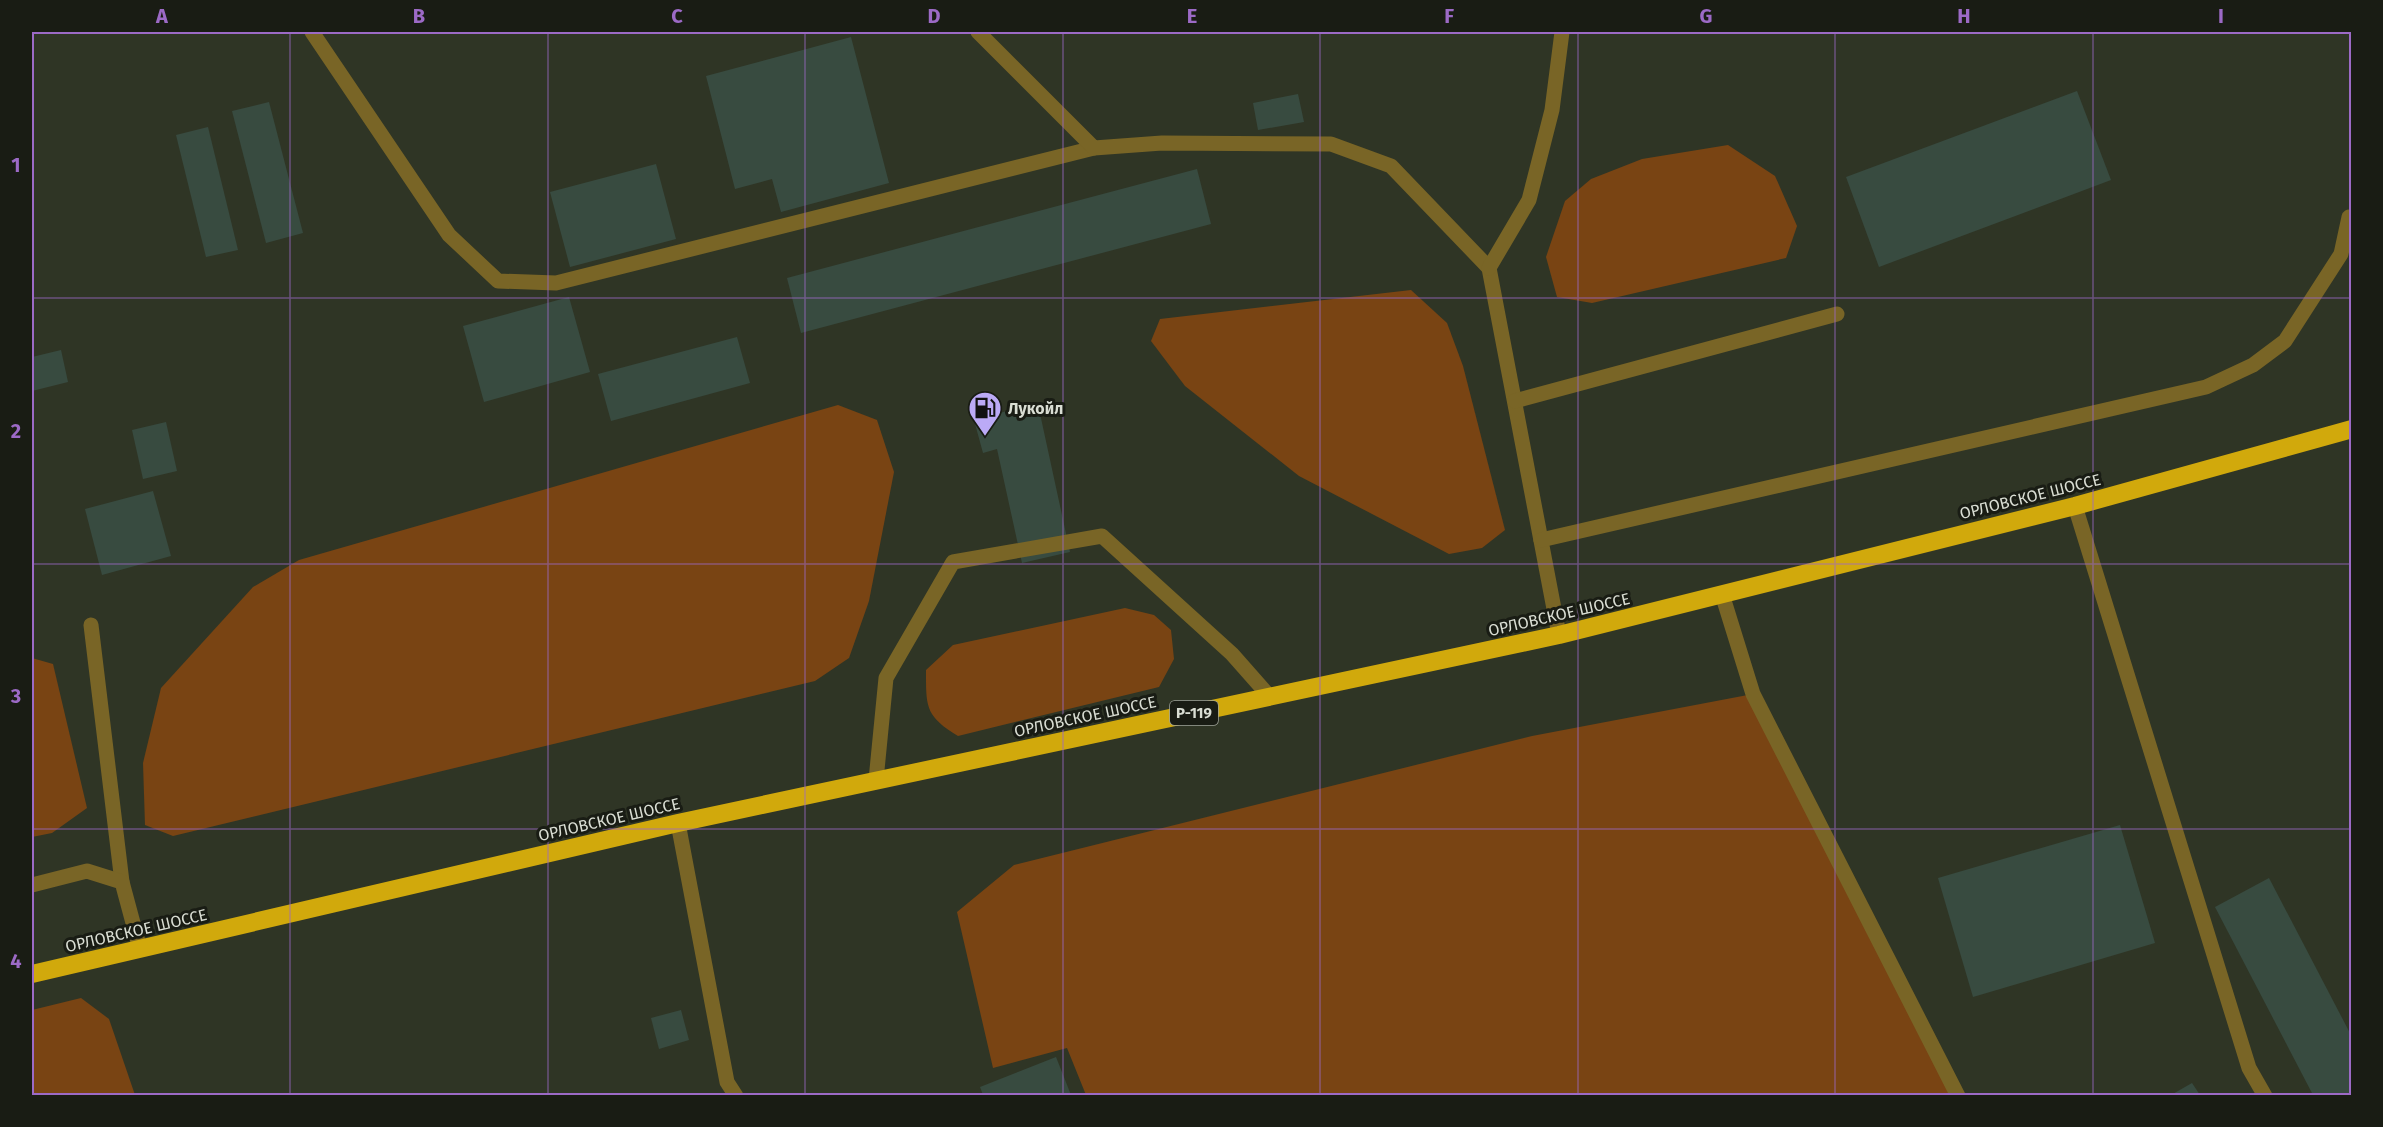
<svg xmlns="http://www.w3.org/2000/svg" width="2383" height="1127" font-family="'Fira Sans',sans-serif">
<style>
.green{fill:#794413}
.building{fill:#384b40}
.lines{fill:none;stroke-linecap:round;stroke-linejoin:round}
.lane{stroke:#796526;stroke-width:15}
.street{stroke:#796526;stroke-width:15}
.highway{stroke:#d1a90c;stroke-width:18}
.grid{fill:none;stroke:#9c6ac6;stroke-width:1.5;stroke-opacity:0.55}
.labels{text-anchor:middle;stroke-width:6;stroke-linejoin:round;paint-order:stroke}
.shield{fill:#191c14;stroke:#9fa39a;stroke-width:1.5}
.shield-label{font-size:15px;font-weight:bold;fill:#d9ddd3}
.poi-label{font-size:16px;font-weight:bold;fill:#d9ddd3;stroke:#191c14;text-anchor:start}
.street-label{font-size:16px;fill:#d9ddd3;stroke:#191c14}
.neatline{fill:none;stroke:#9c6ac6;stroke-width:2}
.grid-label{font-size:20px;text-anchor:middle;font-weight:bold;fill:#9c6ac6}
</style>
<rect width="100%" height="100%" fill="#2f3525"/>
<!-- green -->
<g class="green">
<path d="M1728 145 1775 176 1797 226 1786 258 1592 303 1557 297 1546 257 1565 201 1591 179 1642 159Z"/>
<path d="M1411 290 1447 323 1463 366 1505 530 1482 548 1449 554 1299 476 1185 386 1151 341 1160 319Z"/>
<path d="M838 405 877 420 894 472 869 601 849 658 815 681 173 836 145 825 143 763 161 688 253 587 299 560Z"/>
<path d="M1125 608 1154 615 1171 630 1174 659 1159 687 958 736C925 716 926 707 926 670L953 645Z"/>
<path d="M32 658 53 664 87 808 52 833 32 837Z"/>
<path d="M1753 694 1958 1095H1086L1067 1048 993 1068 957 912 1014 865 1532 736Z"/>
<path d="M81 998 109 1019 135 1095H32V1010Z"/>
</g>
<!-- building -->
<g class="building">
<path d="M851 37 889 183 781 212 772 179 735 189 706 76Z"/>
<path d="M2077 91 2111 180 1879 267 1846 177Z"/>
<path d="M1298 94 1304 122 1258 130 1253 103Z"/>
<path d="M269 102 303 233 266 243 232 111Z"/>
<path d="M208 127 238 250 206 257 176 135Z"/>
<path d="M656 164 676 239 570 267 550 192Z"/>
<path d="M1197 169 1211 224 801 333 787 278Z"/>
<path d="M569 297 590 372 484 402 463 326Z"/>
<path d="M737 337 750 383 611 421 598 374Z"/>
<path d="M61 350 68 382 32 391V357Z"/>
<path d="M1022 407 1023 413 1039 409 1070 552 1022 563 997 449 983 453 974 420Z"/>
<path d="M166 422 177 471 143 479 132 430Z"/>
<path d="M153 491 171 556 102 575 85 509Z"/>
<path d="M2120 825 2155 943 1973 997 1938 878Z"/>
<path d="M2269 878 2352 1037V1095H2313L2215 907Z"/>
<path d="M681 1010 689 1040 659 1049 651 1018Z"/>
<path d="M1056 1057 1071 1095H983L980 1087Z"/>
<path d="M2192 1083 2200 1095H2171Z"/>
</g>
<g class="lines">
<!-- lane -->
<g class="lane">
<path d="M312 32 449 235 498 281 556 283 1094 148"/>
<path d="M978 32 1094 148 1162 143 1331 144 1391 166 1489 268 1559 635"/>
<path d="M1489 268 1529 200 1552 110 1562 32"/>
<path d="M1515 401 1837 314"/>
<path d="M2075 506 2249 1068 2265 1096"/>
<path d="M1541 540 2206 387 2253 365 2285 341 2341 254 2349 217"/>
<path d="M1722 594 1753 694 1958 1096"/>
<path d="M91 625 122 882"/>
<path d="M876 780 886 678 953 562 1102 536 1232 654 1270 697"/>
<path d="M678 823 727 1082 736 1096"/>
</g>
<!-- street -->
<path class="street" d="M32 885 87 871 122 882 140 949"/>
<!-- highway -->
<path class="highway" d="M32 974 678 823 1559 635 2075 506 2352 429"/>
</g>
<!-- grid -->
<path class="grid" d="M290 32V1096M548 32V1096M805 32V1096M1063 32V1096M1320 32V1096M1578 32V1096M1835 32V1096M2093 32V1096M32 298H2352M32 564H2352M32 829H2352"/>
<!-- icons -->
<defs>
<g id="fuel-pin" transform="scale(1.725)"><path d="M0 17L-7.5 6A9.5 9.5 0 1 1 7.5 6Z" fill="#bbaaf6" stroke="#191c14"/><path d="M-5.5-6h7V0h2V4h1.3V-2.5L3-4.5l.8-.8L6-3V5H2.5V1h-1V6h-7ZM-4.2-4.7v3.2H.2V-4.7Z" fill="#111"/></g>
</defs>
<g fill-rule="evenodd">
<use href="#fuel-pin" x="985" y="408"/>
</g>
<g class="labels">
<!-- shield labels -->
<rect class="shield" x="1170" y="701" width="48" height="24" rx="4.5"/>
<g class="shield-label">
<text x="1194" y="718">Р-119</text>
</g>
<!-- poi labels -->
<g class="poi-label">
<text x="1008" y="414">Лукойл</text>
</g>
<!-- street labels -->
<g class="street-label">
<text transform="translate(2030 496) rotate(-14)" y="6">ОРЛОВСКОЕ ШОССЕ</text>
<text transform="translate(1559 614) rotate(-13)" y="6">ОРЛОВСКОЕ ШОССЕ</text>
<text transform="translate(1085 716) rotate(-12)" y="6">ОРЛОВСКОЕ ШОССЕ</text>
<text transform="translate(609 819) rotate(-13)" y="6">ОРЛОВСКОЕ ШОССЕ</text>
<text transform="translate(136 930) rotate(-13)" y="6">ОРЛОВСКОЕ ШОССЕ</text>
</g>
</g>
<!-- border -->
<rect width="2383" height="1127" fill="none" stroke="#191c14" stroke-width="66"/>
<rect x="33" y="33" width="2317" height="1061" class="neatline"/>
<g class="grid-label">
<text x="162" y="23">A</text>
<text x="419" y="23">B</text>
<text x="677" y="23">C</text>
<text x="934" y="23">D</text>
<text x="1192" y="23">E</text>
<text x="1449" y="23">F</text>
<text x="1706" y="23">G</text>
<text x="1964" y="23">H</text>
<text x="2221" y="23">I</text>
<text x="16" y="172">1</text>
<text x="16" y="438">2</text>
<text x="16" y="703">3</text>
<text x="16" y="968">4</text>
</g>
</svg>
